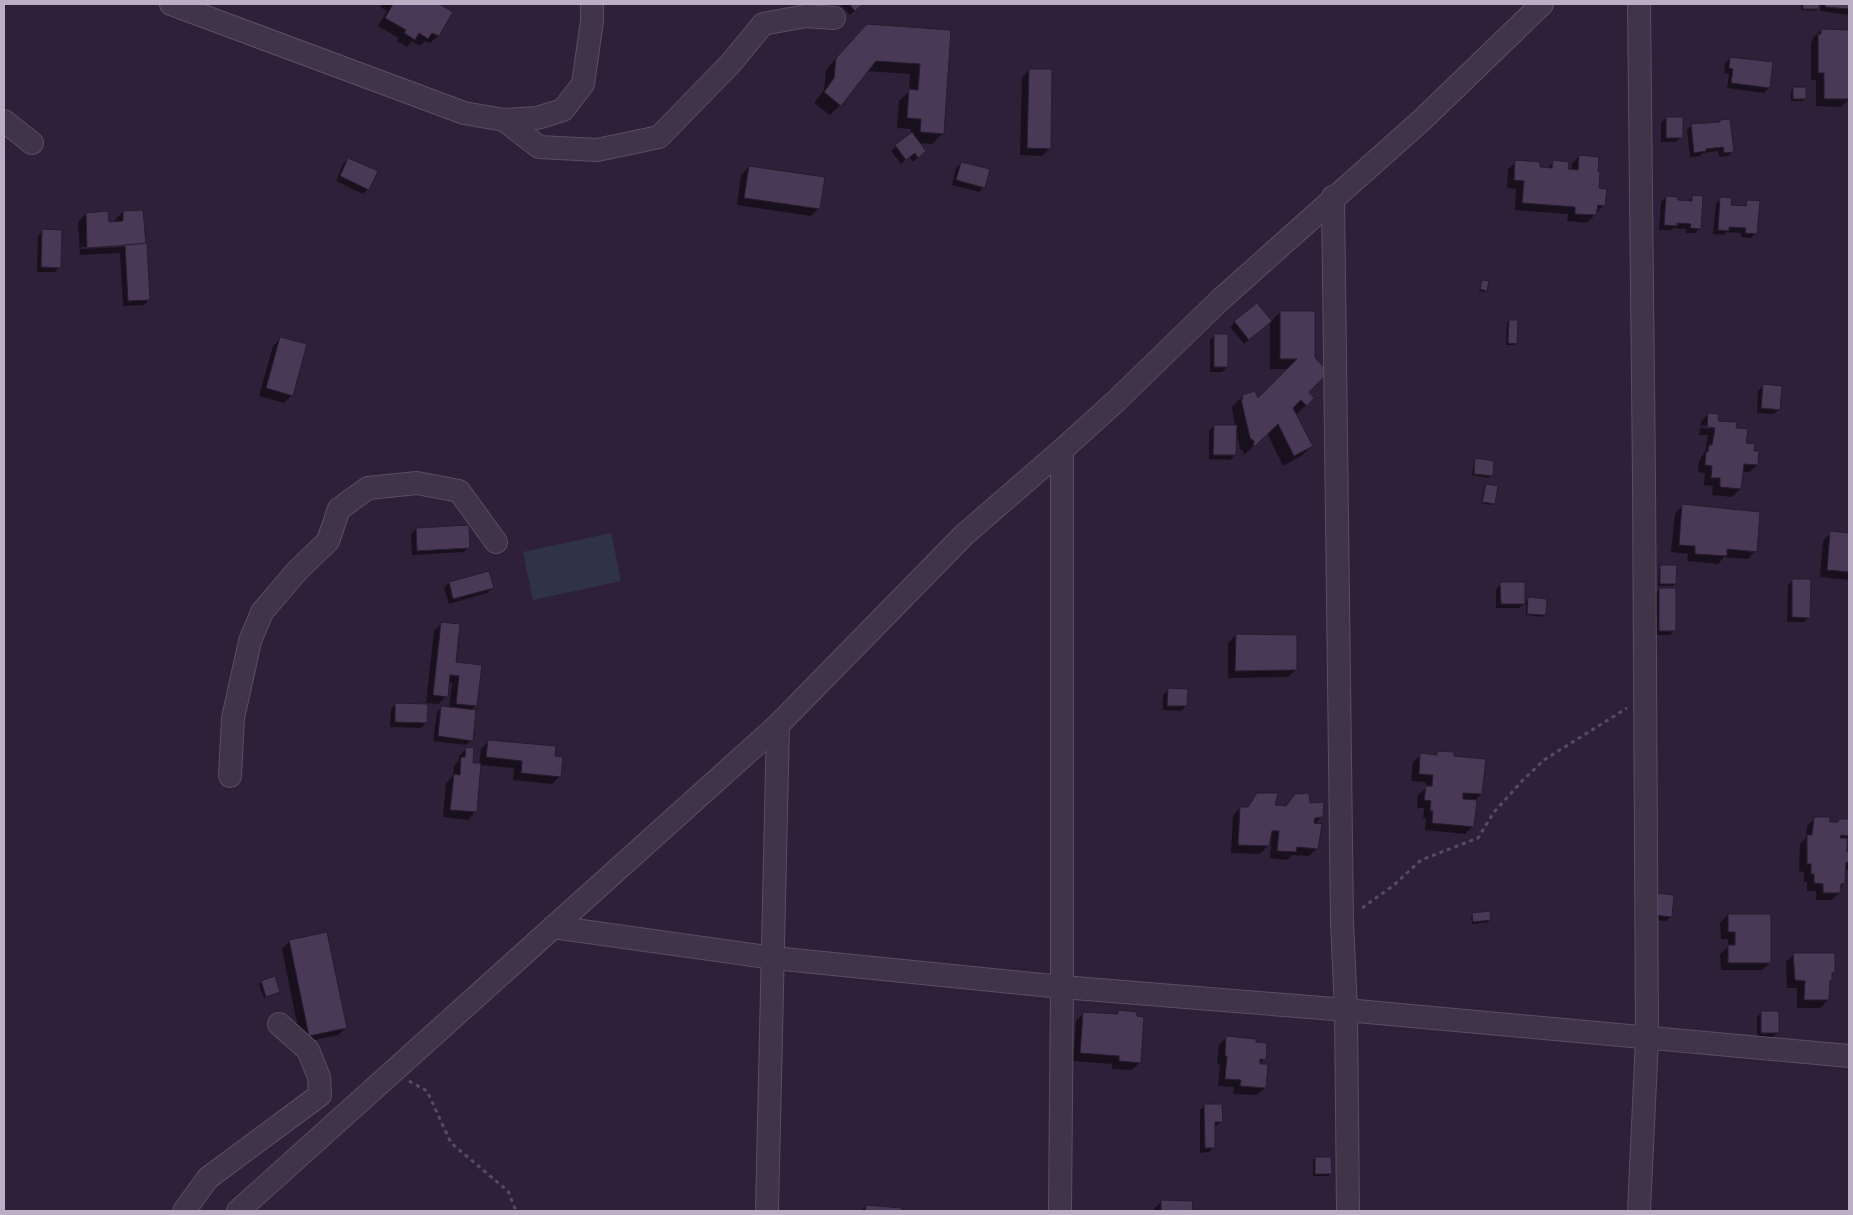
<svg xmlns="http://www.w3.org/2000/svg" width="1853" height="1215" font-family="'Titillium Web',sans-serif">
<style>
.green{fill:#2f3348}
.shadow{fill:#0007;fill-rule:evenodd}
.building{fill:#4a3956;stroke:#271b2f}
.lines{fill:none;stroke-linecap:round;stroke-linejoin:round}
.minor-casing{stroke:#5b4e63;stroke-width:24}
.path{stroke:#514d64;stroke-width:3;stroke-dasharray:4 4;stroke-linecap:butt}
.minor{stroke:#403448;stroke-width:22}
</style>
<rect width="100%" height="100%" fill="#2e2038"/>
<!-- green -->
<path class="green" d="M611 533 621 581 533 600 523 552Z"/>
<!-- shadow -->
<g class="shadow">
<path d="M382 4H436L451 12 438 36 430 43 425 41 420 46 412 41 407 47 397 41 399 38 378 26 387 11 380 7Z"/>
<path d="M840 4H861L850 15Z"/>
<path d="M1801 4H1818V9L1816 11 1801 10Z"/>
<path d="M1821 4H1849V15L1820 11Z"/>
<path d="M1821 30 1849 31V99L1841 107 1816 106V80H1811V43L1813 38Z"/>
<path d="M949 31 942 134 932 144 918 143 919 156 913 162 909 157 901 164 891 151 911 134V129L897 128 899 101 909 92 910 74 866 71 840 105 830 115 814 103 824 90 826 70 856 36Z"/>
<path d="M1730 58 1769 88 1764 93 1727 88 1729 74 1724 73 1725 63Z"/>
<path d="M1029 70 1050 148 1042 156 1020 155 1022 78Z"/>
<path d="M1793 88 1805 98 1803 101H1791V91Z"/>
<path d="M1666 118 1681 137 1676 142H1661V123Z"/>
<path d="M1720 121 1733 151 1728 156 1719 157 1718 151 1703 153 1700 156 1690 157 1687 130 1692 125 1718 123Z"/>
<path d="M1579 156 1596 172 1598 189 1604 205 1587 223 1567 221 1568 214 1515 210 1516 189 1507 188 1508 169 1516 162 1538 168 1546 169 1554 162 1567 170 1571 171 1572 164Z"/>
<path d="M348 159 368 189 363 194 336 181 343 164Z"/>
<path d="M961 163 984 187 979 192 952 185 956 168Z"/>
<path d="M749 167 819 208 811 216 737 205 741 175Z"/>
<path d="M1693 196 1700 228 1695 233H1686V229L1673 228 1671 230H1659L1661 202 1666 197 1677 201 1687 202Z"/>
<path d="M1721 198 1730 206 1742 207 1748 202 1756 233 1751 238 1741 237V233L1726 232 1723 235 1713 234 1716 203Z"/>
<path d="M142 211 149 300 144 305 123 306 120 253 80 255 78 222 86 214 107 213 108 223 115 222V220L123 212ZM143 243V246L81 249V247Z"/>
<path d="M43 231 60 267 55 272H37L38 236Z"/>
<path d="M1483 281 1486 290 1484 292 1479 291Z"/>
<path d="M1281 312H1314L1307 392 1313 398 1296 415 1312 446 1301 456 1283 466 1267 433 1243 456 1244 452 1240 449 1237 433 1235 455 1230 460 1209 459V431L1214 426H1235L1232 407 1243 396 1257 401 1289 369H1270V322L1244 344 1230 327 1235 322 1271 321Z"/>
<path d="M1509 321 1516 343 1514 345H1506L1507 323Z"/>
<path d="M1215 335 1227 367 1222 372H1210V340Z"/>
<path d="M281 338 292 395 284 403 259 396 273 346Z"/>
<path d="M1763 386 1779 409 1774 414 1757 413 1758 391Z"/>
<path d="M1708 414 1717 422 1735 429 1745 444 1753 452 1757 465 1749 472H1742L1740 489 1732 497 1712 495 1713 486 1704 485 1705 473 1698 472 1699 461 1705 451 1708 435H1699L1701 422ZM1700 425 1711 426V429L1700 428Z"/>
<path d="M1476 459 1491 475 1489 478 1472 475 1474 462Z"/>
<path d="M1486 485 1494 503 1492 505 1481 503 1484 488Z"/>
<path d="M1682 506 1755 551 1748 559 1724 557 1718 564 1687 561 1688 554 1671 552 1675 514Z"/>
<path d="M416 529 469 547 464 552 412 555 411 534Z"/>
<path d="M1831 533 1849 534V580L1820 577 1823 541Z"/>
<path d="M1661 566 1675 584 1673 586H1658L1659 568Z"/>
<path d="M488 572 492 588 487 593 449 604 444 588 449 583Z"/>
<path d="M1793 580 1809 617 1804 622H1787L1788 585Z"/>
<path d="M1501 584 1524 603 1528 599 1545 614 1543 617 1526 615V601L1519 608H1496V589Z"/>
<path d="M1660 589 1675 630 1670 635H1654L1655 594Z"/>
<path d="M442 623 455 663 476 705 470 711 471 740 466 745 433 741 437 712 442 707 449 708 452 683H448L446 696 439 704 426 703 434 631Z"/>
<path d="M1236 635 1296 670 1288 677 1228 678V643Z"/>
<path d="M1168 690 1186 706 1181 711 1163 710V695Z"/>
<path d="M396 704 426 723 421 728 390 727 391 709Z"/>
<path d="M489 741 554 757 560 776 552 784 513 780 514 768 480 765 475 812 468 820 443 817 446 783 453 776 454 766 458 762 459 756 467 748 471 764 479 765 481 749Z"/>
<path d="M1438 752 1452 757 1481 794 1474 801 1473 826 1465 834 1425 830 1426 818H1423L1424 808H1417L1418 795 1426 788V782L1411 781 1413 762 1421 755 1434 756Z"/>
<path d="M1258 794 1274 807H1284L1295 795 1322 816 1314 825 1317 848 1309 856 1292 855 1287 860 1270 858 1272 833H1270L1268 846 1260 854 1231 853 1233 816 1240 808H1246Z"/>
<path d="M1815 818 1829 823H1836L1839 820H1849V836L1846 839 1845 853H1849V870H1844V884L1839 888V893L1831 900H1816V891H1807V882H1804V872L1799 871 1800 844 1806 838 1807 826Z"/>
<path d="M1652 900 1671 916 1666 921 1650 920Z"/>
<path d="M1473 914 1490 920 1488 922 1472 924 1471 917Z"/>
<path d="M1728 915 1770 963 1762 970H1721L1720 954 1728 947V939H1721L1720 923Z"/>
<path d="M290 941 346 1028 338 1035 301 1043 282 949Z"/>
<path d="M1794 954 1833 973 1828 983V1000L1820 1008H1797V988H1787L1786 962Z"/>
<path d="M261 982 279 992 264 998 259 984Z"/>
<path d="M1119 1012 1140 1062 1132 1070 1112 1069V1064L1073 1061 1076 1021 1084 1013 1115 1015Z"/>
<path d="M1762 1012 1778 1032 1773 1037H1757V1017Z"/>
<path d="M1227 1037 1264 1059 1259 1065 1265 1088 1257 1095 1233 1094 1234 1087 1218 1086 1220 1064H1217L1219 1045Z"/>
<path d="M1205 1105 1221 1122 1214 1127V1147L1209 1152 1200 1153V1110Z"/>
<path d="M1315 1158 1330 1174 1328 1176H1313V1160Z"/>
<path d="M1162 1201 1192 1202 1191 1211H1154V1209Z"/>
<path d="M866 1206 901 1209V1211H861Z"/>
</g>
<!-- building -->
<g class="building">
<path d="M393 4H439L453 12 439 36 432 33 428 39 419 33 415 40 404 33 406 30 385 18Z"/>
<path d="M849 4H863L855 11Z"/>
<rect x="1803" y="4" width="16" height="5"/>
<path d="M1825 4H1849V9L1825 7Z"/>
<path d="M867 24 951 30 944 134 920 132 921 119 907 118 909 89 918 90 920 64 876 61 841 106 824 92 834 78 836 58Z"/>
<path d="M1821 29 1849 30V99H1824V73H1818V34H1821Z"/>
<path d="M1730 57 1773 62 1770 88 1731 83 1733 69 1729 68Z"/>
<path d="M1029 69H1052L1051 149 1027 148Z"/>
<rect x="1793" y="87" width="13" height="12"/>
<rect x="1666" y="117" width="17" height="21"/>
<path d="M1730 119 1734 152 1724 153 1723 147 1706 149V151L1694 153 1691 124 1720 122V120Z"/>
<path d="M912 132 926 151 918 158 915 153 906 160 895 145Z"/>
<path d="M1579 155 1599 157 1598 171 1600 172 1599 188 1607 189 1605 206 1598 205 1596 215 1575 214V207L1522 203 1524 181 1514 180 1515 160 1540 162V167L1552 168 1553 160 1569 162 1568 169 1578 170Z"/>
<path d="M348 158 378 171 369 190 340 176Z"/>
<path d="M961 162 990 169 985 188 956 180Z"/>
<path d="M749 166 825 177 820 209 744 198Z"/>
<path d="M1692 195 1703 196 1701 229 1690 228 1691 224 1677 223V226L1664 225 1666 196 1678 197V200L1692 201Z"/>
<path d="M1720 197 1732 198 1731 205 1746 206 1747 200 1760 201 1757 234 1745 233 1746 228 1729 227V231L1718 230Z"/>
<path d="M143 210 146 244 87 248 86 213 108 211 109 222 123 221V211Z"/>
<path d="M42 229 62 230 61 268 41 267Z"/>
<path d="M147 243 150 300 128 301 125 245Z"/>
<path d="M1482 280 1489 281 1487 291 1480 289Z"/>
<path d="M1257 303 1272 321 1249 340 1234 321Z"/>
<path d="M1280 311H1315V358L1329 372 1309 392 1314 398 1307 406 1301 400 1293 408 1313 446 1294 456 1278 424 1253 448 1254 441 1250 438 1241 399H1243L1242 395 1255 391 1258 398 1297 359H1280Z"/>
<path d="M1509 320H1518L1517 344 1508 343Z"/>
<rect x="1214" y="334" width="14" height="33"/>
<path d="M280 337 307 344 293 396 266 388Z"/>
<path d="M1763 384 1782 386 1780 410 1761 408Z"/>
<path d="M1708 413 1719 414 1718 421 1737 422 1736 428 1748 429 1746 443 1755 444 1754 451H1759L1758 465 1744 464 1741 489 1720 487V478H1711L1712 466 1705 465 1706 452H1708L1709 445H1712L1715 428 1707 427Z"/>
<path d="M1214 425H1237L1236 455H1213Z"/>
<path d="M1475 458 1494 461 1493 476 1474 474Z"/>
<path d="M1486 484 1498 486 1495 504 1482 502Z"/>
<path d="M1682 504 1760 512 1757 552 1727 549V556L1695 554V546L1679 545Z"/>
<path d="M469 525 470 548 417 551 416 528Z"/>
<path d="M1830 531 1849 533V572L1827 570Z"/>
<path d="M1660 565H1677L1676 584H1660Z"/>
<path d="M489 571 494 588 453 599 449 582Z"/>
<path d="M1792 579H1811L1810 618 1792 617Z"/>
<path d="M1500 582H1525V604H1501Z"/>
<rect x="1659" y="588" width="17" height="43"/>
<path d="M1528 597 1547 599 1546 615 1527 614Z"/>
<path d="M441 622 460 624 456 662 482 665 477 706 456 704 459 676 450 675 448 697 433 695Z"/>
<path d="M1236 634 1297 635V670L1235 671Z"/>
<path d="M1168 688 1188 689 1187 706H1167Z"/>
<path d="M395 703 428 704 427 723 395 722Z"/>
<path d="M441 706 476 710 473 741 438 736Z"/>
<path d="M488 740 556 746 555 756 563 757 561 777 521 773 522 761 486 757Z"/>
<path d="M466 747 474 748 473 763H481L477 812 450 810 454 774 460 775 461 757H465Z"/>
<path d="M1437 751 1454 752V756L1486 759 1482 794 1463 793V799L1477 800 1474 827 1432 823 1433 811H1430L1431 801 1424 800 1426 786H1432L1433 775 1419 774 1420 753 1437 755Z"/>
<path d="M1257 793H1278L1275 805 1286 806 1295 794 1309 793 1310 803 1324 802 1323 817 1315 818 1314 823 1322 824 1318 849 1297 847 1296 852 1277 851 1279 831H1272L1269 846 1238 845 1240 807H1248Z"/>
<path d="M1814 817H1830V822H1838L1839 819H1849V836L1841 835 1840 838H1847V852H1849V863L1846 862 1845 884H1841L1840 893H1823V884L1814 883V874H1811V864H1807V835H1812Z"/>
<path d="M1656 893 1674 895 1672 917 1654 915Z"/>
<path d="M1490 911 1491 920 1473 922 1472 913Z"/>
<path d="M1728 914H1771V963H1728V945H1735V932H1728Z"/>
<path d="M327 932 347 1028 309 1036 289 940Z"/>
<path d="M1793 953H1835V973H1832V981H1830L1829 1000H1804L1805 981 1795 980Z"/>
<path d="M275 976 280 992 266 997 261 981Z"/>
<path d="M1118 1010 1137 1012V1016L1144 1017 1141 1063 1119 1061V1056L1080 1053 1083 1012 1118 1014Z"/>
<rect x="1761" y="1011" width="18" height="22"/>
<path d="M1226 1036 1256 1039V1042L1267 1043 1266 1060 1260 1059V1064H1268L1266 1088 1240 1086 1241 1080 1225 1079 1227 1056H1225Z"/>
<path d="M1204 1104H1222L1223 1122H1215V1148H1205Z"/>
<path d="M1315 1157H1331L1332 1174H1315Z"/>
<path d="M1161 1200 1193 1201 1192 1211H1161Z"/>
<path d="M866 1205 902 1208V1211H865Z"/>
</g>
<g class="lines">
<!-- minor casing -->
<g class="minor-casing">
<g id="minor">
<path d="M171 4 464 113 504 120 537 118 563 110 583 84 592 21V4"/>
<path d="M1639 4 1644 477 1647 1039 1639 1211"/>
<path d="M504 120 539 147 597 150 659 137 731 63 763 24 806 16 834 18"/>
<path d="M4 121 32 143"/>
<path d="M1333 197 1342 922 1346 1010 1348 1211"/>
<path d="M230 776 233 718 250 641 262 612 297 571 328 541 339 509 368 488 417 483 459 491 496 542"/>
<path d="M553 927 774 958 1062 987 1346 1010 1849 1056"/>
<path d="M184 1211 208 1178 320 1095 319 1077 308 1050 279 1024"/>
<path d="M238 1211 778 725 964 535 1062 450 1115 402 1220 300 1423 119 1542 4"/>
<path d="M767 1211 778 725"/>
<path d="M1060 1211 1062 987V450"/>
</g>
</g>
<!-- path -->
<g class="path">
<path d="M1362 908 1394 885 1421 860 1478 838 1494 812 1523 780 1544 760 1627 708"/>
<path d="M409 1081 427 1091 451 1143 508 1191 516 1211"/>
</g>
<!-- minor -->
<use href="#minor" class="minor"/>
</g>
<!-- border -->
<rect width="1853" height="1215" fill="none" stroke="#bcaec5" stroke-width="10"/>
</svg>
